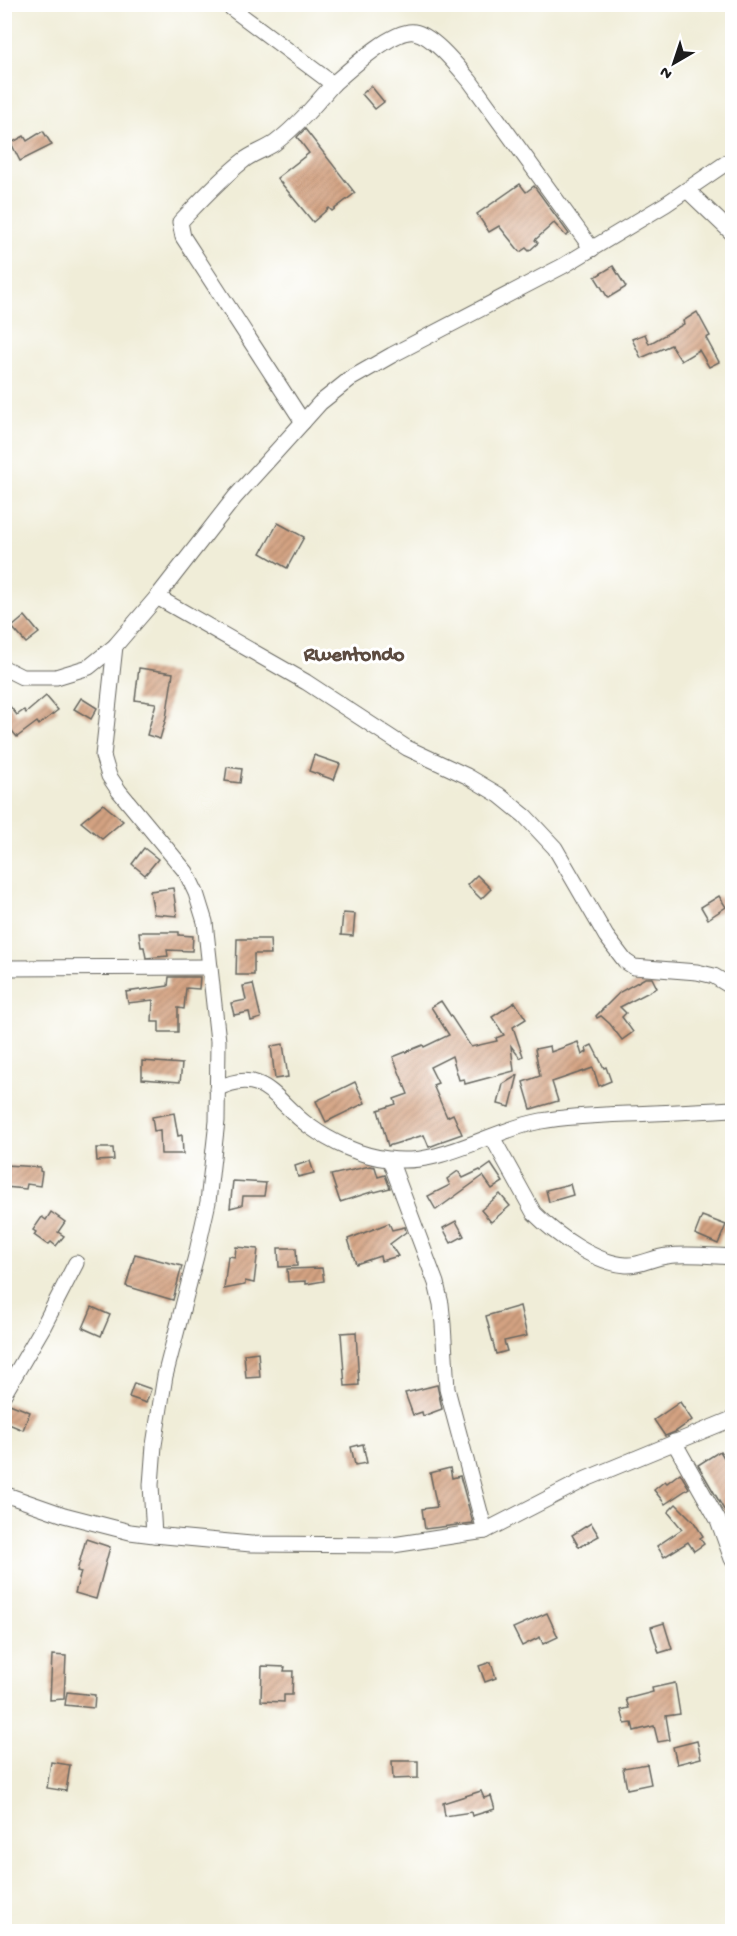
<svg xmlns="http://www.w3.org/2000/svg" width="737" height="1936" font-family="'Gochi Hand',sans-serif">
<style>
.building{fill:url(#building-hatch)}
.lines{fill:none;stroke-linecap:round;stroke-linejoin:round}
.minor-casing{stroke:#66655e;stroke-width:17}
.minor{stroke:#fff;stroke-width:15}
.labels{text-anchor:middle;stroke-width:6;stroke-linejoin:round;paint-order:stroke}
.quarter-label{font-size:21px;font-weight:bold;fill:#5c4b40;stroke:#fff}
</style>
<defs>
<pattern id="building-hatch" width="6" height="6" patternUnits="userSpaceOnUse" patternTransform="scale(1.5)"><rect width="6" height="6" fill="#d4a382"/><path d="M-1 1l2-2M0 6l6-6M5 7l2-2" fill="none" stroke="#ab846a"/></pattern>
</defs>
<rect width="100%" height="100%" fill="#fff"/>
<filter id="ink" filterUnits="userSpaceOnUse"><feTurbulence type="fractalNoise" baseFrequency=".0167" numOctaves="2"/><feDisplacementMap in="SourceGraphic" scale="12" xChannelSelector="R" yChannelSelector="G"/><feConvolveMatrix kernelMatrix="1 2 1 2 8 2 1 2 1" color-interpolation-filters="sRGB"/></filter>
<filter id="wash" filterUnits="userSpaceOnUse"><feTurbulence type="fractalNoise" baseFrequency=".008" numOctaves="4" result="noise"/><feDisplacementMap in="SourceGraphic" scale="24" xChannelSelector="R" yChannelSelector="G"/><feGaussianBlur stdDeviation="1.35" result="paint"/><feColorMatrix in="noise" values="0 0 0 0 0 0 0 0 0 0 0 0 0 0 0 0 0 1.4 0 .05"/><feComposite in="paint" operator="in"/></filter>
<g filter="url(#wash)">
<rect width="100%" height="100%" fill="#f0edd8"/>
<g id="blocks">
<!-- building -->
<g class="building">
<path d="M371 86 384 102 375 109 362 94Z"/>
<path d="M305 129 355 193 332 211 329 208 313 222 277 178 309 153 297 137Z"/>
<path d="M43 131 52 145 20 161 11 143 24 136 27 141Z"/>
<path d="M520 184 526 192 534 186 569 234 566 236 554 223 535 240 538 243 529 251 526 248 520 252 499 226 489 232 477 214Z"/>
<path d="M613 266 626 287 608 298 595 277Z"/>
<path d="M697 312 710 336 706 338 719 362 709 367 699 350 681 361 671 345 641 358 632 339 645 334 649 344 684 324 683 321Z"/>
<path d="M278 523 304 537 287 568 261 553Z"/>
<path d="M25 616 39 633 26 643 12 627Z"/>
<path d="M139 668 173 673 166 718 160 739 147 735 156 703 135 700Z"/>
<path d="M46 696 58 710 39 725 37 722 17 737 4 721V699L17 715 24 710 26 713Z"/>
<path d="M81 698 97 708 91 719 74 709Z"/>
<path d="M314 755 340 764 334 780 309 771Z"/>
<path d="M227 767 242 769 240 783 225 781Z"/>
<path d="M103 804 123 821 102 839 81 822Z"/>
<path d="M144 848 158 859 145 875 132 864Z"/>
<path d="M477 875 491 889 481 899 467 885Z"/>
<path d="M173 888 177 916 154 914 150 891Z"/>
<path d="M719 896 726 907 708 919 701 907Z"/>
<path d="M343 913 355 914 353 936 341 935Z"/>
<path d="M139 932H179V935L193 936 192 951 167 950 168 956 146 958 144 947H141Z"/>
<path d="M237 939H270L271 954H254V975H236Z"/>
<path d="M169 977H200L199 989 186 988 184 1009 178 1008V1032H159V1022H152L153 1000 128 1003 126 992 168 986Z"/>
<path d="M645 978H652L657 988 620 1007 626 1013 622 1017 633 1032 622 1040 610 1024 601 1016 597 1018 596 1016 620 992Z"/>
<path d="M253 984 261 1018 251 1021 249 1012 234 1015 231 1003 246 1000 243 986Z"/>
<path d="M441 1001 471 1047 497 1041 496 1038 504 1035 492 1017 515 1002 526 1019 513 1027 523 1056 520 1058 511 1046 514 1071 465 1084 464 1079 459 1080 452 1056 430 1067 438 1083 433 1085 447 1117 453 1114 462 1134 442 1141V1142L429 1147 424 1135 388 1146 378 1110 396 1104 394 1099 408 1094 393 1057 423 1045 424 1047 449 1035 431 1007Z"/>
<path d="M578 1042 582 1055 587 1052 586 1048 592 1045 604 1068 606 1067 611 1081 599 1086 593 1068 552 1082 558 1101 531 1109 523 1082 540 1076 535 1049 550 1046 551 1052Z"/>
<path d="M283 1044 288 1077 275 1079 271 1046Z"/>
<path d="M142 1061 182 1064 180 1082 142 1079Z"/>
<path d="M518 1075 510 1107 498 1104 503 1084Z"/>
<path d="M355 1082 365 1103 326 1122 316 1101Z"/>
<path d="M174 1113 178 1136 182 1135 183 1154H161L160 1130 154 1131 152 1117Z"/>
<path d="M96 1148H113L114 1160 97 1161Z"/>
<path d="M310 1161 314 1173 298 1177 295 1166Z"/>
<path d="M491 1164 503 1182 492 1189 483 1176 436 1210 428 1196 450 1185 447 1179 458 1171 463 1178 480 1170 481 1171Z"/>
<path d="M4 1165 40 1167V1171L42 1172 40 1186 27 1184 26 1189 5 1187Z"/>
<path d="M370 1166 375 1167 378 1177 385 1175 390 1188 375 1192 374 1191 340 1202 331 1175Z"/>
<path d="M233 1181 266 1183 264 1196H243L242 1205 230 1208Z"/>
<path d="M570 1184 573 1195 549 1202 546 1190Z"/>
<path d="M500 1194 510 1206 491 1222 481 1210Z"/>
<path d="M51 1212 65 1222 58 1232 64 1236 56 1246 51 1242 48 1245 34 1235 36 1232 33 1230 42 1217 46 1220Z"/>
<path d="M702 1216 726 1225 718 1244 695 1234Z"/>
<path d="M456 1221 464 1236 451 1243 443 1228Z"/>
<path d="M389 1223 392 1230 405 1227 406 1232 390 1244 398 1256 381 1261 380 1256 356 1264 348 1239Z"/>
<path d="M236 1247 258 1249 254 1283 245 1281V1285L224 1289 228 1256 235 1257Z"/>
<path d="M278 1248H296L297 1266 279 1267Z"/>
<path d="M135 1254 182 1266 173 1300 126 1286Z"/>
<path d="M322 1268 324 1281 306 1284V1281L288 1282 287 1269Z"/>
<path d="M520 1306 527 1336 504 1341 507 1351 496 1354 486 1316Z"/>
<path d="M92 1307 110 1315 101 1336 83 1328Z"/>
<path d="M356 1332 359 1385 345 1386 341 1333Z"/>
<path d="M258 1352 260 1377 246 1378 244 1354Z"/>
<path d="M134 1383 151 1389 146 1403 129 1397Z"/>
<path d="M437 1385 442 1409 423 1416 422 1412 413 1415 405 1393Z"/>
<path d="M680 1402 692 1420 675 1432 665 1436 654 1420Z"/>
<path d="M7 1403 30 1412 23 1430 4 1422V1410Z"/>
<path d="M363 1444 367 1463 355 1465 351 1447Z"/>
<path d="M720 1451 732 1471V1521L723 1508 698 1465Z"/>
<path d="M450 1468 452 1478 460 1476 473 1523 425 1529 422 1509 437 1507 430 1473Z"/>
<path d="M680 1473 689 1488 665 1504 654 1490 665 1481 667 1483Z"/>
<path d="M676 1504 694 1522 703 1536 700 1538 704 1544 694 1551 688 1542 664 1557 657 1546 682 1529 668 1512Z"/>
<path d="M591 1523 599 1536 579 1547 572 1535Z"/>
<path d="M86 1539 110 1547 96 1599 75 1593 81 1572 77 1571Z"/>
<path d="M547 1613 558 1637 543 1644 540 1637 522 1646 513 1628Z"/>
<path d="M664 1623 672 1649 659 1653 651 1627Z"/>
<path d="M52 1655 66 1656 64 1699 50 1700Z"/>
<path d="M491 1662 496 1678 485 1682 479 1666Z"/>
<path d="M262 1666 285 1667 284 1671H293L292 1695H284V1702L261 1701Z"/>
<path d="M675 1683 680 1714 666 1716 670 1740 658 1742 654 1726 634 1731 632 1723 625 1724 621 1710 629 1708 626 1699 653 1692 652 1688Z"/>
<path d="M67 1692 95 1695 94 1708 65 1705Z"/>
<path d="M697 1741 701 1758 677 1764 673 1747Z"/>
<path d="M392 1761H418V1778L393 1779Z"/>
<path d="M51 1762 70 1765 66 1791 47 1788Z"/>
<path d="M647 1764 651 1784 627 1789 623 1768Z"/>
<path d="M481 1791 484 1798 491 1796 495 1809 472 1816 471 1812 445 1816 443 1803Z"/>
</g>
</g>
</g>
<g filter="url(#ink)">
<use href="#blocks" fill-opacity="0" stroke="#66655e" stroke-width="1.5"/>
<g class="lines">
<!-- minor casing -->
<g class="minor-casing">
<g id="minor">
<path d="M226 4 333 84C349 70 393 29 414 32 433 35 458 67 470 81L592 249"/>
<path d="M687 190 732 233"/>
<path d="M303 422 183 237 180 222C200 201 220 179 243 161 251 154 265 150 275 143 297 126 315 105 333 84"/>
<path d="M157 597 306 682 407 748 467 776 499 795 525 816 555 848 606 936 625 961 634 967 697 972 714 976 732 987"/>
<path d="M115 646 103 756 109 776 119 791 186 872 196 893 205 922 218 1041 217 1121 208 1202 196 1256 165 1376 154 1445 151 1485 154 1535"/>
<path d="M4 668 22 677H56L89 667 115 646 157 597 235 497 303 422 320 403 350 379 392 355 563 266 666 204 732 159"/>
<path d="M4 968 210 967"/>
<path d="M217 1089C265 1065 275 1102 309 1126 331 1142 360 1156 388 1159 442 1167 490 1130 541 1121 570 1116 599 1115 628 1114 663 1113 698 1111 732 1109"/>
<path d="M492 1137 534 1213C555 1234 595 1263 626 1265 641 1266 653 1257 667 1256 688 1253 711 1256 732 1257"/>
<path d="M390 1160 436 1283 441 1304 443 1324 447 1389 485 1531"/>
<path d="M4 1394 43 1327 76 1263"/>
<path d="M674 1442 718 1520 732 1559"/>
<path d="M4 1494 64 1515 130 1532 154 1535 251 1544 393 1545 485 1531 586 1479 732 1419"/>
</g>
</g>
<!-- minor -->
<use href="#minor" class="minor"/>
</g>
</g>
<g class="labels">
<!-- quarter labels -->
<g class="quarter-label">
<text x="354" y="660">Rwentondo</text>
</g>
</g>
<!-- margin -->
<rect width="737" height="1936" fill="none" stroke="#fff" stroke-width="24"/>
<!-- north arrow -->
<g transform="translate(674 63) rotate(219)" stroke="#ffffff" stroke-width="4.5" paint-order="stroke">
<path d="M0-4.5L10 22L0 15L-10 22Z" fill="#1c1c1c"/>
<text y="-9" font-size="16" font-weight="bold" text-anchor="middle" fill="#1c1c1c">N</text>
</g>
</svg>
